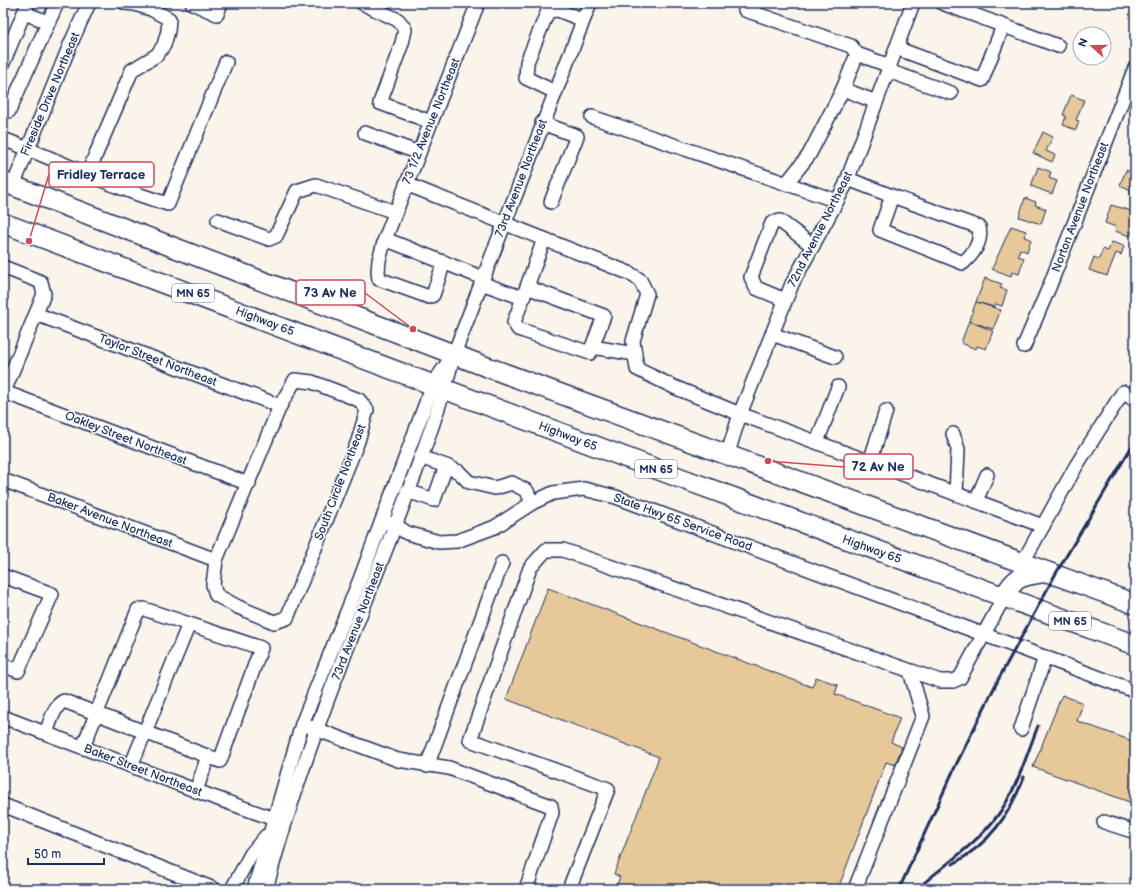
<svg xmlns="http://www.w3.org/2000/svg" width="1138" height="892" font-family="'Balsamiq Sans',sans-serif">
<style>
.building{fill:#e6c899;stroke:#1b2f5e}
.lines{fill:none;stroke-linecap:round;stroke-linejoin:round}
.minor-casing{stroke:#1b2f5e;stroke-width:16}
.highway-casing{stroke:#1b2f5e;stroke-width:22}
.minor{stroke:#fff;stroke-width:13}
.highway{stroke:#fff;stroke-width:19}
.rail{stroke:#1b2f5e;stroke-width:3}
.labels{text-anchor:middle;stroke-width:3;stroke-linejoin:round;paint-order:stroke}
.shield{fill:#fff;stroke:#5f6d8e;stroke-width:1}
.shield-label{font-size:11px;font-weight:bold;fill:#1b2f5e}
.street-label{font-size:12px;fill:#1b2f5e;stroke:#fff}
.leader{fill:none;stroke:#d1495b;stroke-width:1.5}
.callout-dot{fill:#d1495b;stroke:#fff;stroke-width:1.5}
.callout{fill:#fff;stroke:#d1495b;stroke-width:1.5}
.callout-label{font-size:13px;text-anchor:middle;font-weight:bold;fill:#1b2f5e}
</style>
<rect width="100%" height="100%" fill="#faf4eb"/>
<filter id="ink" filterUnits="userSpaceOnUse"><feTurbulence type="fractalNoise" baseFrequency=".025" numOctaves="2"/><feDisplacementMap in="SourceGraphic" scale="8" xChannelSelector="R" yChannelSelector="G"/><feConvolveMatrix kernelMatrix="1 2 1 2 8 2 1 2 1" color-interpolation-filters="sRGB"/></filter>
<g filter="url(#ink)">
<!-- building -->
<g class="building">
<path d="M1071 95 1084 100 1076 120 1079 121 1076 130 1063 125 1066 116 1063 115Z"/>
<path d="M1043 132 1053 137 1046 151 1055 155 1052 162 1033 153Z"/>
<path d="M1038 167 1051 172 1049 178 1057 181 1052 194 1031 186Z"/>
<path d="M1126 170 1135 174V196L1130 194 1131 190 1120 185Z"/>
<path d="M1025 198 1036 202 1035 205 1046 209 1041 224 1019 217Z"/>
<path d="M1111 205 1135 212V224L1130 236 1115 231 1116 227 1105 223Z"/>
<path d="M1011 226 1026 231 1024 237 1031 239 1027 252 1020 249 1018 256 1024 258 1019 274 1012 272 1011 276 992 269Z"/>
<path d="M1112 242 1124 246 1121 255 1116 253 1107 276 1089 270 1094 257 1099 259 1103 249 1108 251Z"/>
<path d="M985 278 1002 284 1000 288 1007 290 1002 306 995 304 994 307 976 302Z"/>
<path d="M976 302 1001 310 993 329 969 321Z"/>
<path d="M969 321 993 331 986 349 977 346 976 349 961 343Z"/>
<path d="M548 588 812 687 816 677 838 685 835 694 900 718 891 742 902 747 895 765 886 762 838 889H615L620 877 614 874 659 757 506 699Z"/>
<path d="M1062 695 1083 703 1077 721 1135 742V804L1033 767Z"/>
</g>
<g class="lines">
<!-- minor casing -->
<g class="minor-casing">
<g id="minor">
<path d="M192 3 217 14 221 3"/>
<path d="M362 3 398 20 403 26 405 30 402 43 380 103 431 122"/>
<path d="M942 3 1058 46"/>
<path d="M745 10 851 46 857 54 843 89"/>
<path d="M24 13 48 22"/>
<path d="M896 48 982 80 1003 26"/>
<path d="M857 54 890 66"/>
<path d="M3 63 28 3"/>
<path d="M888 71 951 93"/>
<path d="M555 92 526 78 527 62 548 11 558 10 583 20"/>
<path d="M3 108 9 111 57 3"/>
<path d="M592 117 837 201"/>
<path d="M542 123 577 136 551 202"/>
<path d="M365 133 419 153"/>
<path d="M3 139C58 160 111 187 168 204L226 62"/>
<path d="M87 175 132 70 157 55 164 45 168 31 169 19 151 9 135 4 125 3"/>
<path d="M848 179 892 196 880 230 963 263C974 253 982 242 979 227L892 196"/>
<path d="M406 184 629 273 640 280 647 294 633 341 637 369 674 387 740 414 1043 526"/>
<path d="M786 184 809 155 843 89 876 102"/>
<path d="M13 186 70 45 89 3"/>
<path d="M218 220 269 239 276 236 297 191 316 185 395 212"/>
<path d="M385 239 483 278"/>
<path d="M444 262 433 295 429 297 379 279 378 272 379 260 385 239 478 3"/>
<path d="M3 267 41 282 44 294 3 394"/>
<path d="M481 283 523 298 544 239"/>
<path d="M527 287 604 316 592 347"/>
<path d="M523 298 514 322 518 329 590 353 592 347 635 354"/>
<path d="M785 300 756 288 751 277 772 223 780 221 813 246"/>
<path d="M36 314 280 406"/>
<path d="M772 334 835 357"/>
<path d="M1024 346 1050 285 1135 68"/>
<path d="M295 380 312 382 359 400 367 410 358 441 287 618 274 622 238 607 216 595 213 585 216 560 280 406Z"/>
<path d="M4 392 249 484"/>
<path d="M953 434 958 449 956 494"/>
<path d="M817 442 838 387"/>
<path d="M727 456 740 414 792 284 845 186 913 3"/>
<path d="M870 462 886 411"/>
<path d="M446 466 459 472 469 482 495 488 512 483 527 491 532 503"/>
<path d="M3 480 216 560"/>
<path d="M407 491 434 500 446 466 420 457"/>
<path d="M976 501 987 475"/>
<path d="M382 521 395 525 407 533 439 542 457 541 495 527 532 503 553 493 584 489 616 497 1135 691"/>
<path d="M1023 562 1076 466 1123 392 1135 400"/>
<path d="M3 576 52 594 18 671 3 665"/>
<path d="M3 717 210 796 280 821"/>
<path d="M310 727 398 760 449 768 551 806 552 813 526 889"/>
<path d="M1021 729 1045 657"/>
<path d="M46 733C50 723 54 705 64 701L220 761 261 648 144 609 138 610 83 747"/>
<path d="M131 766 189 624"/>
<path d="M427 766 502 563"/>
<path d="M196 791 208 756"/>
<path d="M3 805 214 889"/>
<path d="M1104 822 1135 832"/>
<path d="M232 889 251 854 266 836"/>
<path d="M254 889 302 724 359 582 433 384 449 361"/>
<path d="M266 889C293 787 331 688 370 590 400 512 433 434 454 354L590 3"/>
<path d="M569 889 608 789 470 740 530 568 546 550H563L940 681H953L960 678 1004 597"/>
<path d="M855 889 923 716 910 671"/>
</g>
</g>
<!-- highway casing -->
<g class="highway-casing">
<g id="highway">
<path d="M3 182 479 364 1135 604"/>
<path d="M3 223 683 479 1135 645"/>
<path d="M1004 597C1016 574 1023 576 1047 572"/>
</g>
</g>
<!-- minor -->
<use href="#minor" class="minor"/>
<!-- highway -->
<use href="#highway" class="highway"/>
<!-- rail -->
<g class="rail">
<path d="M953 864C990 843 1009 816 1024 777"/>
<path d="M899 889 954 769 998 680 1055 575 1135 441"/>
<path d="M917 889C944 865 977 844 998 815 1017 789 1026 756 1038 726"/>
</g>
</g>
</g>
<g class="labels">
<!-- shield labels -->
<g class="shield">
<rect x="172" y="284" width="42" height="18" rx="3"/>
<rect x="635" y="460" width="42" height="18" rx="3"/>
<rect x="1049" y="612" width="42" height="18" rx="3"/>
</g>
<g class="shield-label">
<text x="193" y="297">MN 65</text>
<text x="656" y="473">MN 65</text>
<text x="1070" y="625">MN 65</text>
</g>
<!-- street labels -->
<g class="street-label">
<text transform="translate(50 94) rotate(-67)" y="4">Fireside Drive Northeast</text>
<text transform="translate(431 121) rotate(-68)" y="4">73 1/2 Avenue Northeast</text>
<text transform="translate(521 178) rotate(-69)" y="4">73rd Avenue Northeast</text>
<text transform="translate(1080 207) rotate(-69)" y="4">Norton Avenue Northeast</text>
<text transform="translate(820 229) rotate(-63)" y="4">72nd Avenue Northeast</text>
<text transform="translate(265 321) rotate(21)" y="4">Highway 65</text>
<text transform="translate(158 360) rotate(21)" y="4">Taylor Street Northeast</text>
<text transform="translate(568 436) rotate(21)" y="4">Highway 65</text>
<text transform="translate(126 438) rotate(21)" y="4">Oakley Street Northeast</text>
<text transform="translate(340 482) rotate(-69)" y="4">South Circle Northeast</text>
<text transform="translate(110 520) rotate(21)" y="4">Baker Avenue Northeast</text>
<text transform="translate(683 522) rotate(20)" y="4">State Hwy 65 Service Road</text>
<text transform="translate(872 549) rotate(20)" y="4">Highway 65</text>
<text transform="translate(358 621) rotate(-69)" y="4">73rd Avenue Northeast</text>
<text transform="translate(143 770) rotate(21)" y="4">Baker Street Northeast</text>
</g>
</g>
<!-- callouts -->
<path class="leader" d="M29 241L49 174M413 329L365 293M768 461L844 467"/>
<g class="callout-dot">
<circle cx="29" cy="241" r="4"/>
<circle cx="413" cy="329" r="4"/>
<circle cx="768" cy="461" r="4"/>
</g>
<g class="callout">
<rect x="49" y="162" width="105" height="25" rx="4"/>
<rect x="296" y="280" width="69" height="25" rx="4"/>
<rect x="844" y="454" width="69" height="25" rx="4"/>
</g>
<g class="callout-label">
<text x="101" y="179">Fridley Terrace</text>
<text x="330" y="297">73 Av Ne</text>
<text x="878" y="471">72 Av Ne</text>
</g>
<!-- margin -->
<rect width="1138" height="892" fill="none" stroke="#fff" stroke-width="16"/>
<rect x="8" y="8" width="1122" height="876" fill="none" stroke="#1b2f5e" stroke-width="1.5" filter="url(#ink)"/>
<!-- north arrow -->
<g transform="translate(1092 46) rotate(291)"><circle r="19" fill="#ffffff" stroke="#a4acbf"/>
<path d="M0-3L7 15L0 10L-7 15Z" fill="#d1495b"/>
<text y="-6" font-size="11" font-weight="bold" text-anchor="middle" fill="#1b2f5e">N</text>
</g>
<!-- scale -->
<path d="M28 858v6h76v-6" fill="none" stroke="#1b2f5e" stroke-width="2"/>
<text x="34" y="858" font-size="12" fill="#1b2f5e" stroke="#ffffff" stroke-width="3" paint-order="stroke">50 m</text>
</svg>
